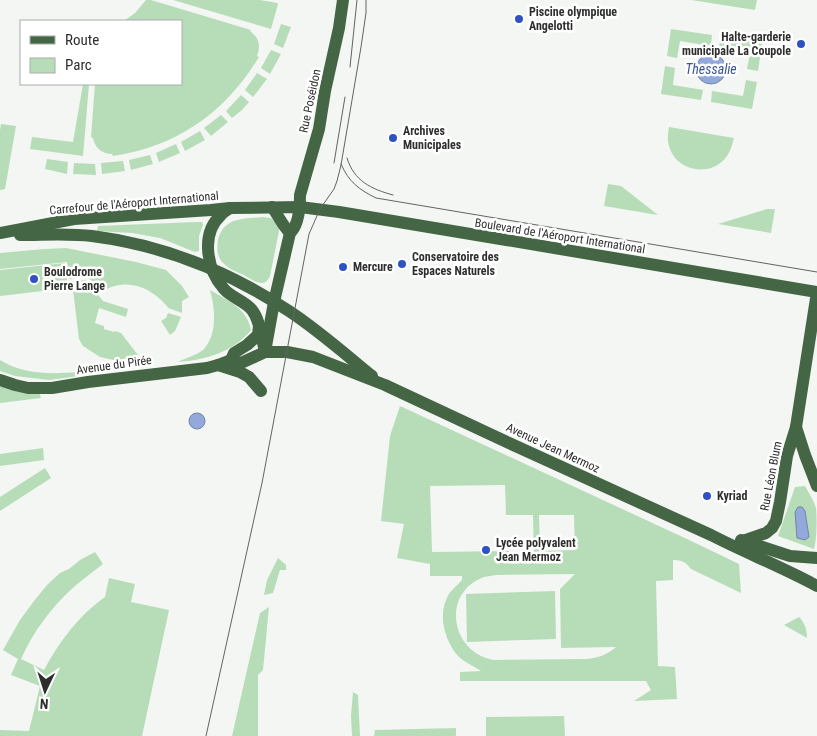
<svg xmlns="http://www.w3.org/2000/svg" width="817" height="736" font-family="'Roboto Condensed',sans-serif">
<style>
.green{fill:#b7ddb8;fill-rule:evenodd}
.water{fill:#93a8db;stroke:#7484a7}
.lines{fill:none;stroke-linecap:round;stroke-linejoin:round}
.major{stroke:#446645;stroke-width:12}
.tram{stroke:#626462;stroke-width:1}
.poi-dot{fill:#2f52c2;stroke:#fff;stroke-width:2}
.labels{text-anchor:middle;stroke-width:5;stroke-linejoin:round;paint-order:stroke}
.poi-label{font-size:12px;font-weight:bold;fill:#2d2f2d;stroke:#fff;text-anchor:start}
.street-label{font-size:12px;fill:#2d2f2d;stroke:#fff}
.water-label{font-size:14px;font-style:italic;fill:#3c5494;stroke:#fff}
</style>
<rect width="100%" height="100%" fill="#f3f6f3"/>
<!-- green -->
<g class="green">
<path d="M146 0H151L251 30 250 31C259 38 261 45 257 56L259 57C226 112 177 147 113 156L112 154C102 154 95 148 93 138L91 137 95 84H181V21H124L135 13Z"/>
<path d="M173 0H260L277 3 278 4 271 29Z"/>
<path d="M691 0H757L755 10Z"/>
<path d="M281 24 291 27 283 48 274 44Z"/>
<path d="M671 29 712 35 711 46 680 41 677 58 667 56Z"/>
<path d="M721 37 762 44 758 71 747 69 750 53 719 47Z"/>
<path d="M271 50 281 54 270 74 261 68Z"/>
<path d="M665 66 675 68 673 85 703 90 701 100 661 94Z"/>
<path d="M257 73 267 79 253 97 245 90Z"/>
<path d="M746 80 757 82 752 109 711 102 712 91 743 96Z"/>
<path d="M83 84H89L83 156 30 149 32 137 73 142Z"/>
<path d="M241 95 249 102 242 110 232 118 226 111Z"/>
<path d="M221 115 228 122 211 136 204 128Z"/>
<path d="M1 124 16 126 5 189 0 190V130Z"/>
<path d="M669 127 734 138C732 145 731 150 727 156 712 178 676 172 669 146 667 140 668 133 669 127Z"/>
<path d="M200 131 205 140 185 151 181 142Z"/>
<path d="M176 144 180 153 159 162 156 153Z"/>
<path d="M150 155 153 164 131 170 129 160Z"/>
<path d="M47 159 68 162 67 174 45 169Z"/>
<path d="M123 161 125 171 102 174 101 163Z"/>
<path d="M74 163 95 164 96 175 73 174Z"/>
<path d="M608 184 621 186 658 215 604 206Z"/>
<path d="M767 209H775L771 233 718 224Z"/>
<path d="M262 217 271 218 279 226V231L270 276C268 280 266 283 262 283 256 283 249 278 244 275 237 272 229 269 223 263 216 256 216 242 220 234 223 227 228 223 234 221 243 218 253 218 262 217Z"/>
<path d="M195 222H202L203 225 199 236V251L195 252 160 238 132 233 97 231 98 226Z"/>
<path d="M66 248 136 262 166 270 182 286 189 297 182 301V313L168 308 167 306C149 286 126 277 101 292L91 280 86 277 69 279 67 262 0 269V253L44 249Z"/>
<path d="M65 263 68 288 0 296V270Z"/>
<path d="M86 280 103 301 128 309 126 317 99 308 95 323 104 326V329L114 332 115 331 121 333 138 355 118 361 100 357 83 346 79 339 73 290 72 289 70 282Z"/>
<path d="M210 290C227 300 247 308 251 330 233 352 206 360 178 362 185 358 197 355 203 350 218 335 215 308 210 290Z"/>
<path d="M168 313 181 317 175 331 170 335 161 321 166 318Z"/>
<path d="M0 360C24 375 52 374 78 372L79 376 49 380 15 376 0 371Z"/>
<path d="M0 386 39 391 41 398 0 403Z"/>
<path d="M400 406 687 539 739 564 741 593 691 569C686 562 682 560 673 560V580L656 581 658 666 675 667 677 699 634 701 651 690 646 681H460V672L481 671C474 666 464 662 458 656 444 640 437 613 449 594 452 589 458 585 462 580V576H430V564L397 558 404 524 381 521 390 436ZM505 485 506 515H533L534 561 510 562 511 555 509 551 432 552 430 486ZM539 515H574L575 550 540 551ZM575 574 560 589 561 648 616 647C607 655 598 658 586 659L493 660C449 651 442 592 484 577 488 576 492 576 496 575Z"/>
<path d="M43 448 44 460 0 466V454Z"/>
<path d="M45 468 51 478 0 511V497Z"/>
<path d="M805 486C809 493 814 501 816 508 817 519 817 538 814 549L778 536 795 487Z"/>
<path d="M95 552 103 564C94 571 84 578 75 586 52 606 33 632 21 659L44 670C59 642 79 615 105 597L109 578 135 584 131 602 169 610 142 736H0V730L29 731 40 686 11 675 18 659 3 650 20 620 34 601 47 585 60 573 69 569 80 560Z"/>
<path d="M278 558 286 565V570H280L273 593 264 595 267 580Z"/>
<path d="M555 591 556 639 467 642 466 594Z"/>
<path d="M269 607 263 670 258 675V736H232L260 613Z"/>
<path d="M799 617C805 623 807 630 807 638L784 625Z"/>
<path d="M353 692 358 695 360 736H352L351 716Z"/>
<path d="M564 716 565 736H486V717Z"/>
<path d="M456 728V736H374L375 730Z"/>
</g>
<!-- water -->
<g class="water">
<circle cx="711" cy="69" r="15"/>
<circle cx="197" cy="421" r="8"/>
<path d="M798 507H802L805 511 809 537 805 540 797 538 795 512Z"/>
</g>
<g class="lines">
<!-- major -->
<g class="major">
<path d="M272 207C278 215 282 225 290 233"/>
<path d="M230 208C227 210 223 212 221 215 200 234 207 270 224 289 232 298 245 301 252 310 260 320 261 336 264 347"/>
<path d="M0 233 74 219 211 210 230 208 300 207 339 212 817 292 796 427 787 456 780 502 776 521 772 528 766 533 743 541"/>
<path d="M20 235C44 235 68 233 92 236 162 245 230 272 289 311 318 330 345 354 372 376"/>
<path d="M265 352 274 302 290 233C299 225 300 207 300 195L319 129 325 91 339 28 343 0"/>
<path d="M231 360 234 353 247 345 258 335 259 326"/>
<path d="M218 365 240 372 249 377 261 391"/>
<path d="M0 380 15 385 28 388H52L88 382 207 368 218 365 231 360 241 363 265 352H287L313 357 385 385 509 443 711 535C746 553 782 567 817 586"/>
<path d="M796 427 805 455 817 486"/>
<path d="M741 540 790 556 817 558"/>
</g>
<!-- tram -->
<g class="tram">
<path d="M350 67 357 0"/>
<path d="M347 158C354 181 371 189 393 195"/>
<path d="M334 163 345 97"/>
<path d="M341 164C349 182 358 189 376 198L817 272"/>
<path d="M206 736 262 483 309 234 320 209 334 189 337 181 341 165 361 47 366 13V0"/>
</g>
</g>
<!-- markers -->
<g class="poi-dot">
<circle cx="519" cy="19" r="5"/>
<circle cx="801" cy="44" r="5"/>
<circle cx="393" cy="138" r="5"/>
<circle cx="402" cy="264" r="5"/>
<circle cx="343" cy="267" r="5"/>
<circle cx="34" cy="279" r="5"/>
<circle cx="707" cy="496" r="5"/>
<circle cx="486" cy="550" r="5"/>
</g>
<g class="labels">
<!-- poi labels -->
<g class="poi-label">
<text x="529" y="16">Piscine olympique<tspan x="529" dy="14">Angelotti</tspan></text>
<text x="791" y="41" text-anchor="end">Halte-garderie<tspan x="791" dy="14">municipale La Coupole</tspan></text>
<text x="403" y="135">Archives<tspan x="403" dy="14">Municipales</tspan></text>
<text x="412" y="261">Conservatoire des<tspan x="412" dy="14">Espaces Naturels</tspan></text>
<text x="353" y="271">Mercure</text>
<text x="44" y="276">Boulodrome<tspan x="44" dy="14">Pierre Lange</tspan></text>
<text x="717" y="500">Kyriad</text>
<text x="496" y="547">Lycée polyvalent<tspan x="496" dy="14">Jean Mermoz</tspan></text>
</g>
<!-- street labels -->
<g class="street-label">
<text transform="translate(310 101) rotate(-78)" y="4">Rue Poséidon</text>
<text transform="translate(134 203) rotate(-5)" y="4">Carrefour de l'Aéroport International</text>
<text transform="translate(560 236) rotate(9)" y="4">Boulevard de l'Aéroport International</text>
<text transform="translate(114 365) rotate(-8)" y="4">Avenue du Pirée</text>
<text transform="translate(553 448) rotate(25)" y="4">Avenue Jean Mermoz</text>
<text transform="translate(771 476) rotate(-79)" y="4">Rue Léon Blum</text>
</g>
<!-- water labels -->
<g class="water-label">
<text x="711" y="74">Thessalie</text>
</g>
</g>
<!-- legend -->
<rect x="20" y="20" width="162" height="65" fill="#ffffff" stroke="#abacab"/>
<rect x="30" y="36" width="25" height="8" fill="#446645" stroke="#abacab"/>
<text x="65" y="45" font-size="15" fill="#2d2f2d">Route</text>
<rect x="30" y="58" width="25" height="15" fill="#b7ddb8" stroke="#abacab"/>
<text x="65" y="70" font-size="15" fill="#2d2f2d">Parc</text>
<!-- north arrow -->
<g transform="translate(45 691) rotate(184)" stroke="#ffffff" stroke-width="4" paint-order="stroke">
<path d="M0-4L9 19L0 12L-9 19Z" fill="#2d2f2d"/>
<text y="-8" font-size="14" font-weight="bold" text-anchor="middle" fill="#2d2f2d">N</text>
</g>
</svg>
